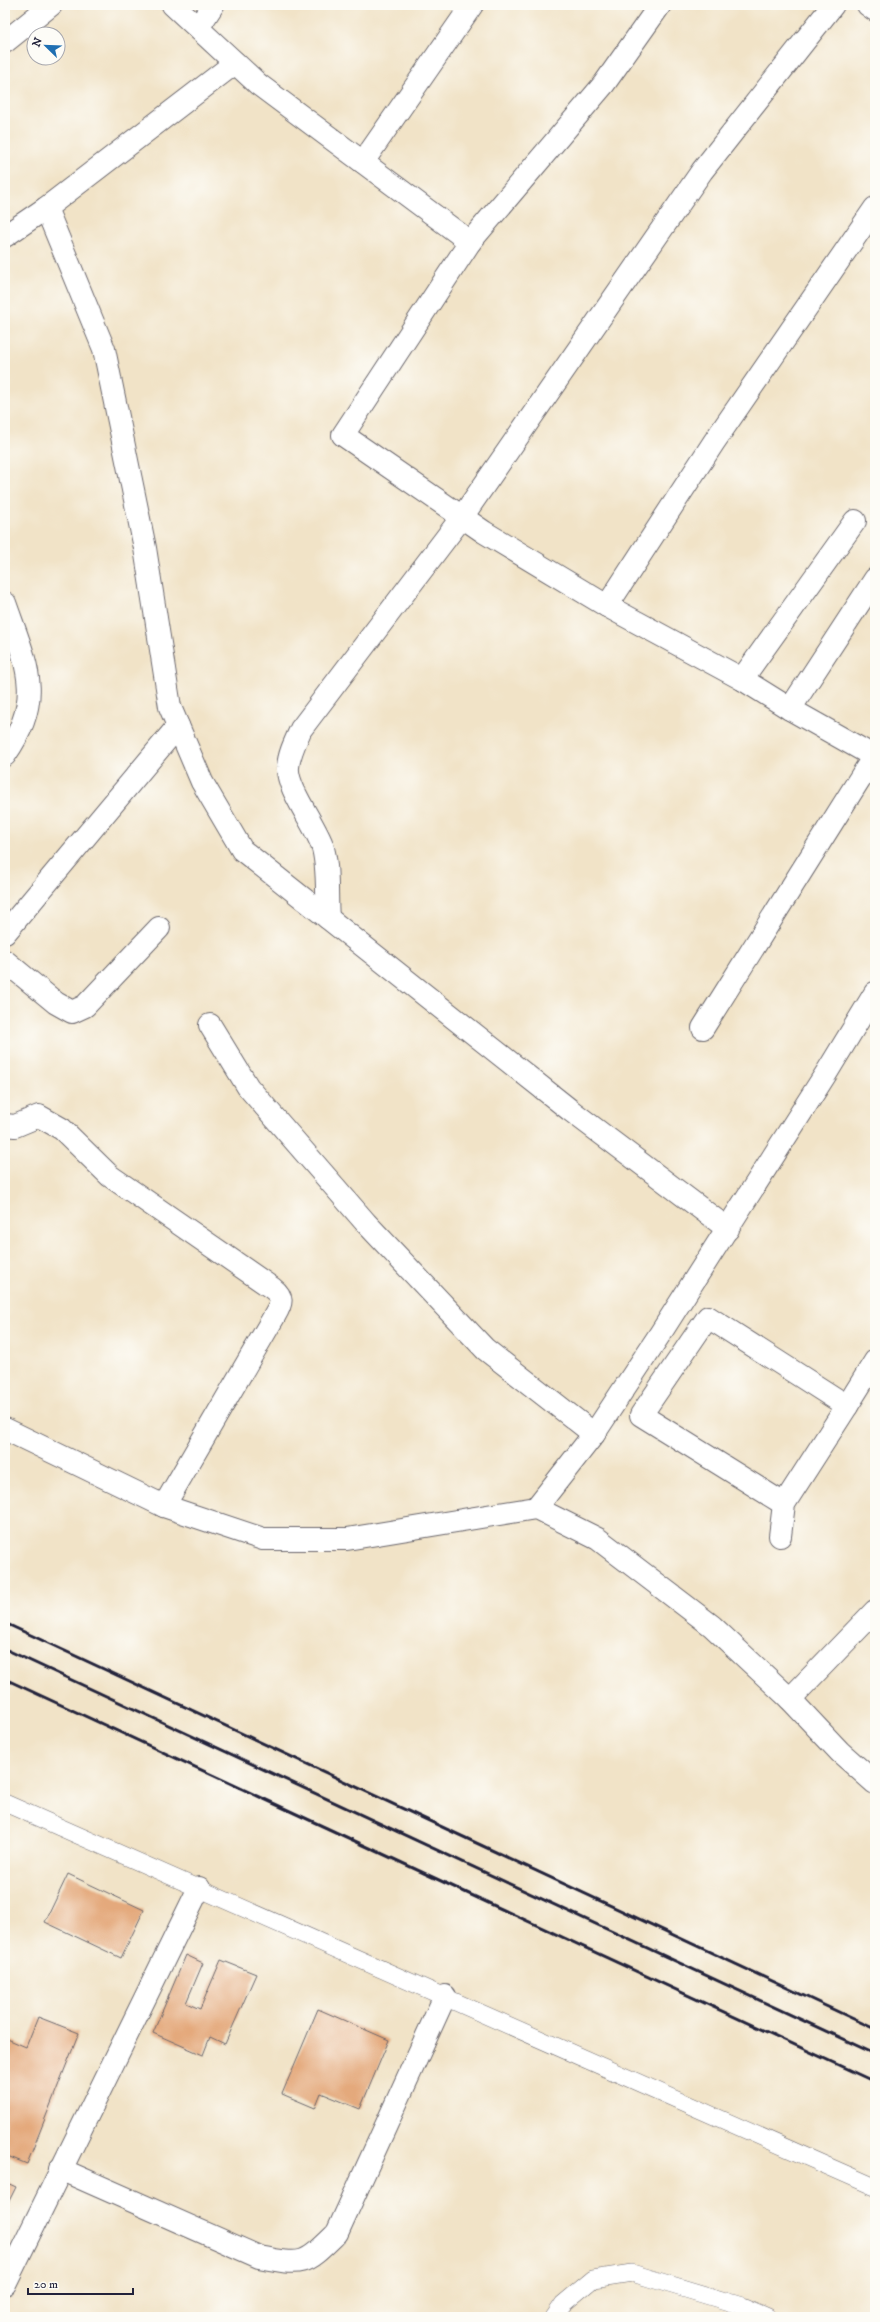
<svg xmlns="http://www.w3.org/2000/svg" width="880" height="2322" font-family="'IM FELL DW Pica',serif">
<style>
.building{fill:#e4a97c}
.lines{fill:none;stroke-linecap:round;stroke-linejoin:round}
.lane-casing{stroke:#6a666c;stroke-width:18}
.street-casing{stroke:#6a666c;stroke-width:24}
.secondary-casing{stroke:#6a666c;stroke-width:24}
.lane{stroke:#fff;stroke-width:17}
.street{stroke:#fff;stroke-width:22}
.secondary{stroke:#fff;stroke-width:22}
.rail{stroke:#22223b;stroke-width:3}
</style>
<rect width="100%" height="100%" fill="#fdfcf7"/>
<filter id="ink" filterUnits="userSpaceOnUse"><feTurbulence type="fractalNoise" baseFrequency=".025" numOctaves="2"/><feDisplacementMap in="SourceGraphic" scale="8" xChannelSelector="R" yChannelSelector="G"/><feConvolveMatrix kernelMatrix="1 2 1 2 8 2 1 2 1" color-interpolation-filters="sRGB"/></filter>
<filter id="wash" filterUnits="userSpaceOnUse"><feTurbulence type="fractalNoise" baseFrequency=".012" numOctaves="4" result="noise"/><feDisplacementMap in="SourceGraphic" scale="16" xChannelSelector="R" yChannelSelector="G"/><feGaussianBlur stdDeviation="0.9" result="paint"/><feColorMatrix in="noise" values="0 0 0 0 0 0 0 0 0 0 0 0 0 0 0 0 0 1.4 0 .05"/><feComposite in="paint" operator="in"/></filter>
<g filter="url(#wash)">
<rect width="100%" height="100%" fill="#f1e3c7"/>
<g id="blocks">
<!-- building -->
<g class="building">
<path d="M68 1874 144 1910 121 1958 45 1922Z"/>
<path d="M186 1955 203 1963 186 2003 200 2009 221 1960 256 1974 225 2044 210 2037 203 2055 153 2033Z"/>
<path d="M318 2009 389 2040 360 2109 321 2093 315 2108 282 2094Z"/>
<path d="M38 2017 79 2033 27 2164 5 2155V2038L26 2047Z"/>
<path d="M5 2182 16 2187 5 2209Z"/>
</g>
</g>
</g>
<g filter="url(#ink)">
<use href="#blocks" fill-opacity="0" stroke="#6a666c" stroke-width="1"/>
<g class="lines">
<!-- lane casing -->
<g class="lane-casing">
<g id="lane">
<path d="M5 1803 875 2187"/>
<path d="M554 2317 563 2304 593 2279 632 2273 742 2306 768 2317"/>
</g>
</g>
<!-- street casing -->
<g class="street-casing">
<g id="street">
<path d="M173 5 258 84 470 242 604 84 660 5"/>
<path d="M868 5 875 10"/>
<path d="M198 28 213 5"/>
<path d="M5 42 51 5"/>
<path d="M363 162 472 5"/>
<path d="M46 208 104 349 145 548 170 707 202 782 242 850 570 1110 728 1229"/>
<path d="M5 236 46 208 235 63"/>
<path d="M470 242 343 435 484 532 607 606 742 679 790 709 875 757"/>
<path d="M5 603C26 663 46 698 5 755"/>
<path d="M607 606 714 442 875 208"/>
<path d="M742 679 855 521"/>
<path d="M790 709 875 579"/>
<path d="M328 918C326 895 329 866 322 845 314 823 286 787 288 767 289 754 295 742 301 729L462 517 702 171 833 5"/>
<path d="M5 933 178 726"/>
<path d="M5 961 56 1003 72 1012 85 1006 159 928"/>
<path d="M210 1025 248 1087 366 1223 485 1349 594 1434"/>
<path d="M703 1028 874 756"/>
<path d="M5 1125 15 1126 39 1116 62 1129 110 1176 272 1288C284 1297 282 1303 275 1315L164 1506"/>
<path d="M784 1504 641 1415 708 1317 847 1406 875 1361"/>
<path d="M780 1536 784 1504 847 1406"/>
<path d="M790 1699 875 1611"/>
<path d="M60 2169 259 2257C305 2266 304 2265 337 2233L445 1996"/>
<path d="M5 2284 199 1888"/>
</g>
</g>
<!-- secondary casing -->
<g class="secondary-casing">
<g id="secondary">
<path d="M5 1429 164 1506 263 1539H347L536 1508 598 1539 712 1626 790 1699 840 1752 875 1783"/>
<path d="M536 1508 594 1434 660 1334 827 1072 875 993"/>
</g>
</g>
<!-- lane -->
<use href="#lane" class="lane"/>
<!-- street -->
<use href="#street" class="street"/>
<!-- secondary -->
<use href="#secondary" class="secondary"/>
<!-- rail -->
<g class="rail">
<path d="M5 1623 875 2029"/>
<path d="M5 1649 875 2054"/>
<path d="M5 1679 875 2082"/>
</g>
</g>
</g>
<!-- margin -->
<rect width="880" height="2322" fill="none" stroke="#fdfcf7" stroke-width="20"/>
<!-- north arrow -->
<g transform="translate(46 46) rotate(293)"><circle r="19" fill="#fdfcf7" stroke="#a5a5ac"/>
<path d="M0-3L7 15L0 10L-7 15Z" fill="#1f6fb2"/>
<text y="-6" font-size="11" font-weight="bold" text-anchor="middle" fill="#22223b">N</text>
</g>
<!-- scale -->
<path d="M28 2288v6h105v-6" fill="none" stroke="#22223b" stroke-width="2"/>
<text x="34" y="2288" font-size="12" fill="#22223b" stroke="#fdfcf7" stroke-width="3" paint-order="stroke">20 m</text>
</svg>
